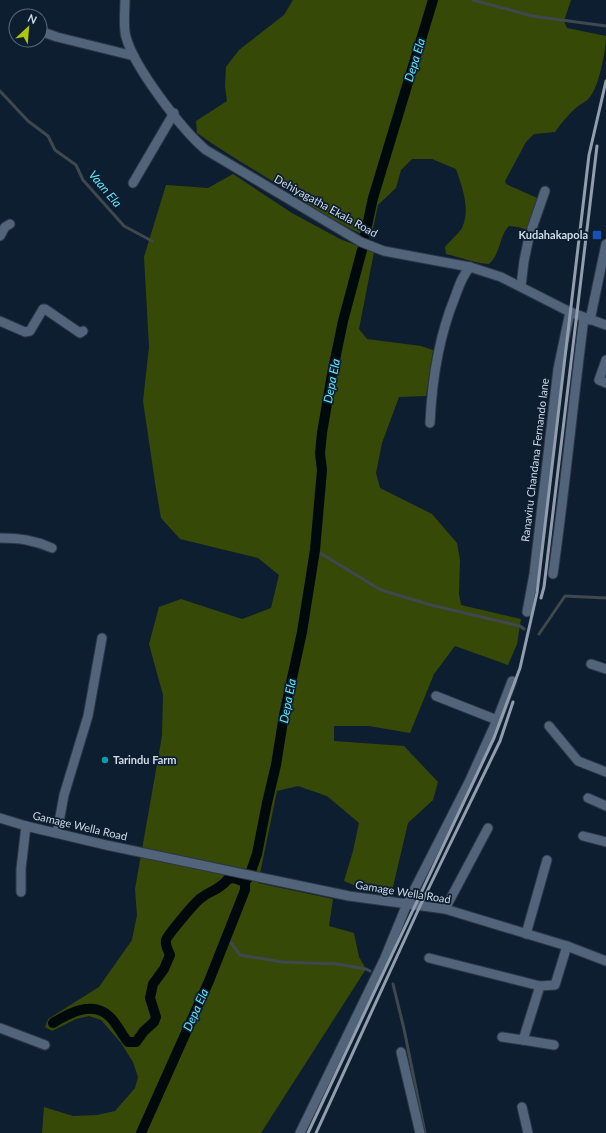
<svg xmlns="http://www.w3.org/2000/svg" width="606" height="1133" font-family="Lato,sans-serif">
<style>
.green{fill:#374906}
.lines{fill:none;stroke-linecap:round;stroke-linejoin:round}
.stream{stroke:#3e484e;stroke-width:3}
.canal{stroke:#00090c;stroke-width:10}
.street-casing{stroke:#2e3646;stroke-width:11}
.street{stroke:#51647a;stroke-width:9}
.rail{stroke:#929ead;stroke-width:3}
.transit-dot{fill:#1a4fb4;stroke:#0e1e31;stroke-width:1.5}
.culture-dot{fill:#0f9aa8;stroke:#0e1e31;stroke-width:1.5}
.labels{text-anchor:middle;stroke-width:3.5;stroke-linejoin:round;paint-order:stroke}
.street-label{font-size:11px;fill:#d0dbe8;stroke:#0e1e31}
.poi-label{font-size:11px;font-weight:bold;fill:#d0dbe8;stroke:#0e1e31;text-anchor:end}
.water-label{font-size:12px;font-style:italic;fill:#5fe8fb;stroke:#0e1e31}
</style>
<rect width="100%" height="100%" fill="#0e1e31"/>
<!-- green -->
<g class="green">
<path d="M293 0H571L564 21 567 28 606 36C606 50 599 88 589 98 586 102 580 104 577 107 568 115 561 123 555 132L534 134 526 142 505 181 506 184 546 202 536 228 533 232 518 227 509 226C499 236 501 253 489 264 474 263 460 257 446 254L445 247C449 242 459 233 462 228 471 209 462 187 456 169L432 159H412L401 170 396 188 378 205 371 238C341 226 315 208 288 191 257 171 226 154 197 133L196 121 227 101 225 86 226 67 239 50 284 15Z"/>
<path d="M233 174 292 213 340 239 374 252 359 329 367 339 421 346 433 350 426 396 399 397 382 443 376 473 380 488 432 514 457 543 460 560 459 594 461 605 521 619 517 644 508 665 455 646 434 674 410 733 369 726H334V741L404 746 438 782 433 800 408 823 392 891 358 887 344 881 353 851 359 823 327 796 298 786 277 791 258 883 333 899 329 926 354 933 359 957 366 969 261 1133H42L44 1107 73 1116 97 1115 115 1111 135 1088 138 1077 133 1062 121 1043 101 1020 89 1016 76 1019 52 1031 45 1027 48 1019 99 987 132 940 137 915 135 889 162 736 163 695 149 644 159 607 181 599 242 619 271 608 279 575 258 558 180 539 161 518 156 489 143 401 149 347 144 257 166 185 208 188Z"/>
</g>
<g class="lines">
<!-- stream -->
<g class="stream">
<path d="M473 0 532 16 606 26"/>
<path d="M0 91 28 121 48 136 55 150 76 165 83 180 124 226 152 241"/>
<path d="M315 550 381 590 431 605 520 626 524 629"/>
<path d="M539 634 565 596 606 598"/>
<path d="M226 936 240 955 282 962 338 964 366 969 370 971"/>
<path d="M393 984 404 1029 425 1133"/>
</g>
<!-- canal -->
<g class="canal">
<path d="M365 235 373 198 433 0"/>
<path d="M53 1023C69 1013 93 1000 110 1017 117 1024 122 1035 128 1042H136L144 1031 154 1022 156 1017 150 998 153 984 164 969 170 955C168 950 165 946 166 940 167 936 195 902 201 898 211 890 220 890 228 879L234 878 245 882"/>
<path d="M141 1133 209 981 245 890V882L249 877 257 854 267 803 276 765 284 715 302 632 315 550 322 470 320 453 322 433 332 374 343 321 362 250"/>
</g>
<!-- street casing -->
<g class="street-casing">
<g id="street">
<path d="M125 0C125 12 123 26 126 37 134 67 182 130 206 150L361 242 384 251 470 267 501 277 570 312 606 325"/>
<path d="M40 31 57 37 134 56"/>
<path d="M133 183 174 113"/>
<path d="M0 236 5 227 10 224"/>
<path d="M521 286 524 261 529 237 545 191"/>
<path d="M590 320 606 244"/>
<path d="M0 321 25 332 30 331 43 309H45L80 333 83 331"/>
<path d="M606 360 599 380 606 383"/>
<path d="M430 423C432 380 439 336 455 297 459 286 462 276 470 267"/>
<path d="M0 538C19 538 34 540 52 548"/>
<path d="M553 574C565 489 573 403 584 318"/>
<path d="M527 612 534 574 558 369 570 312"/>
<path d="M591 664 606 669"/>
<path d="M497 720 512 681"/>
<path d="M549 726 578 761 606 772"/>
<path d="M588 798 606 806"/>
<path d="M0 818 26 826 106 845 349 896 445 909 567 946 606 961"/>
<path d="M57 833 64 795 88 716 102 638"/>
<path d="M583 836 606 842"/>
<path d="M21 892V869L26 826"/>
<path d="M445 909 488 828"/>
<path d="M526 934 547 860"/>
<path d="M429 958 540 986"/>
<path d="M0 1028 45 1045"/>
<path d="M502 1037 523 1040"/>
<path d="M554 1045 523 1040 540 986 555 985 567 946"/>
<path d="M401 1052 420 1133"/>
<path d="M522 1107 528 1133"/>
<path d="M300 1133 384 960 407 904 469 782 497 720 436 696"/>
</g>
</g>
<!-- street -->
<use href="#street" class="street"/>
<!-- rail -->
<g class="rail">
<path d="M541 598 544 587 597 146"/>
<path d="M308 1133 494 738 520 668 537 593 589 155 606 81"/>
<path d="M316 1133 420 906 500 741 513 702"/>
</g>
</g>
<!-- markers -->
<rect class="transit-dot" x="592" y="230" width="10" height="10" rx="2"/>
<circle class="culture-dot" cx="105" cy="760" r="4"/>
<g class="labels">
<!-- street labels -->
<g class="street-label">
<text transform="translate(326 206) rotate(29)" y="4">Dehiyagatha Ekala Road</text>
<text transform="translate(535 460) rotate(-83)" y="4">Ranaviru Chandana Fernando lane</text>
<text transform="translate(80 826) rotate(13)" y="4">Gamage Wella Road</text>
<text transform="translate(403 892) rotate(9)" y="4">Gamage Wella Road</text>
</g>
<!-- poi labels -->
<g class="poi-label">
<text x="588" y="239">Kudahakapola</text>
<text x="113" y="764" text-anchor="start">Tarindu Farm</text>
</g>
<!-- water labels -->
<g class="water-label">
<text transform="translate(415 60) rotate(-73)" y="4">Depa Ela</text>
<text transform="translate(105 189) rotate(50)" y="4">Vaan Ela</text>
<text transform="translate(332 381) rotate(-79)" y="4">Depa Ela</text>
<text transform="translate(288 701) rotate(-79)" y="4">Depa Ela</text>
<text transform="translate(196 1010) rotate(-66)" y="4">Depa Ela</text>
</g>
</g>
<!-- north arrow -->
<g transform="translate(28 28) rotate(26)"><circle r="19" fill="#0e1e31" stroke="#5c6a7a"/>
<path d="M0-3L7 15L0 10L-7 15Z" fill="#aec60c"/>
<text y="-6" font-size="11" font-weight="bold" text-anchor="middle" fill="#d0dbe8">N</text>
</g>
</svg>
